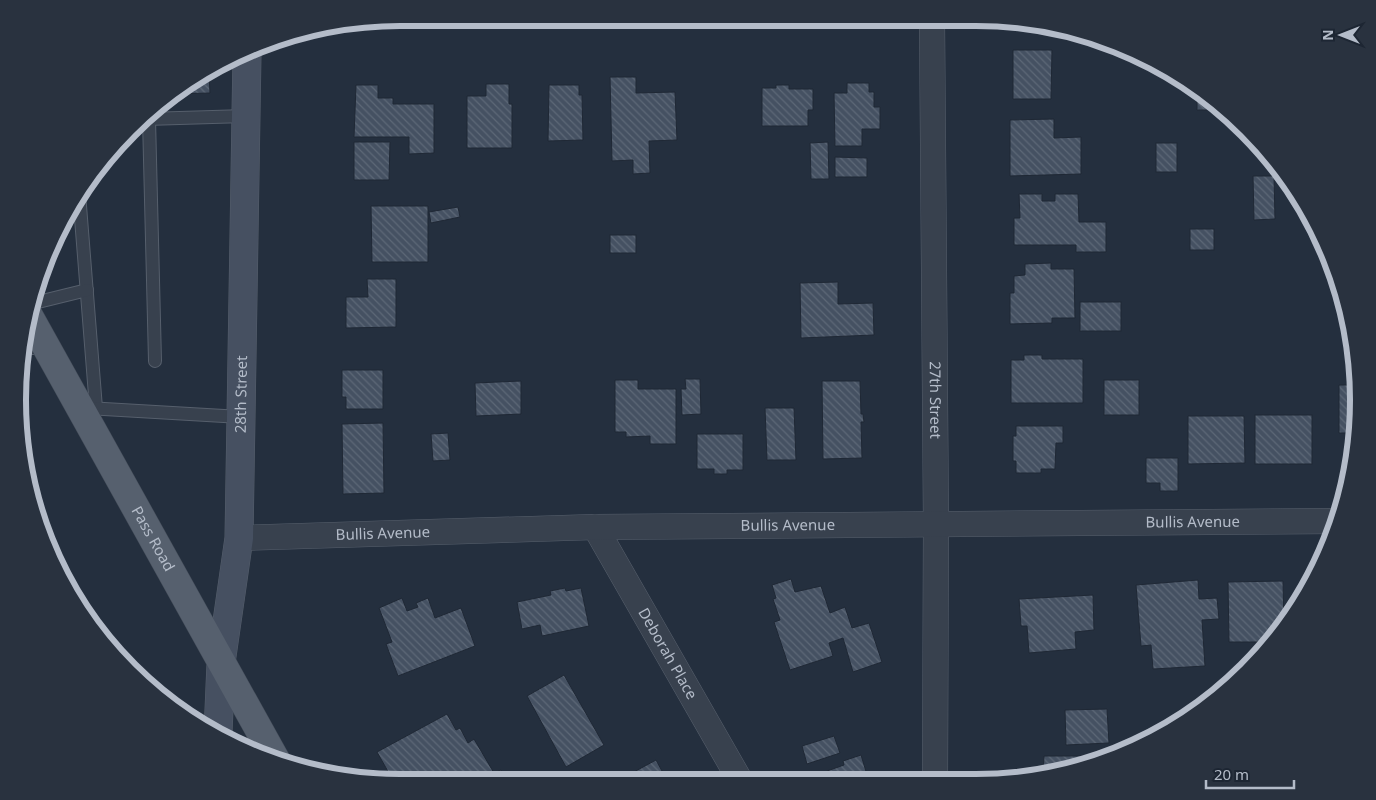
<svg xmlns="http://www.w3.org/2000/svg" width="1376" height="800" font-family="'Noto Sans',sans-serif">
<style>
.building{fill:url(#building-back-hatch);stroke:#1f2835}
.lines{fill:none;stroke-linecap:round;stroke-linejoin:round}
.lane-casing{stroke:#565f6c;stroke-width:14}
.street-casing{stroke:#565f6c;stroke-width:26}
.secondary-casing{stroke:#565f6c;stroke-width:29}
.primary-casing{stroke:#414a57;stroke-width:29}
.lane{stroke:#38414e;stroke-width:12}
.street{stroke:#38414e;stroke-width:25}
.secondary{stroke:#465061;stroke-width:28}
.primary{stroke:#56606e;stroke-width:28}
.labels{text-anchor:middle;stroke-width:4.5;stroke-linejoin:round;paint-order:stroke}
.street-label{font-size:15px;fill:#b4bcc9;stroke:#1d2633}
.rim{fill:none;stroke:#b4bcc9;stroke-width:6}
</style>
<defs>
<pattern id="building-back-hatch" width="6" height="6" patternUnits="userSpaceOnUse" patternTransform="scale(1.25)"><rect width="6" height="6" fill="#455162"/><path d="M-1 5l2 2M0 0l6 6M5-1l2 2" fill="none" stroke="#5d6877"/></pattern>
</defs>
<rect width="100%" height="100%" fill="#242f3e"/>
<!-- building -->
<g class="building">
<path d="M1013 50H1052L1051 99H1013Z"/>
<path d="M209 74 210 93 173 94Z"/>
<path d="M610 77H636V93L675 92 677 140 649 141 650 173 633 174V160L612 161Z"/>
<path d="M847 83H869V92H874V107H880V129H862V146H835L834 93H847Z"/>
<path d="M486 84H509V104H512V148H467V96H486Z"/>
<path d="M356 85H378V98H393V104H434V153L409 154V137H354Z"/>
<path d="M549 85H579V95H582L583 140 548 141Z"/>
<path d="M776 85H789V89H813V110H808V126H762V88H776Z"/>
<path d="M1197 89 1222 110H1197Z"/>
<path d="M1054 119V138L1081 137V174L1010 176V120Z"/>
<path d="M354 142H390L389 180H354Z"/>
<path d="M828 142 829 179H811L810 143Z"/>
<rect x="1156" y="143" width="21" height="29"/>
<path d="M835 157 867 158V177H835Z"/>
<path d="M1253 176H1274L1275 219 1254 220Z"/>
<path d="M1019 194H1042V201H1055V194H1078L1079 222H1106V252H1076V245H1014V218H1020Z"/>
<path d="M371 206H428V262H372Z"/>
<path d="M458 207 460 217 431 223 429 212Z"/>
<rect x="1190" y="229" width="24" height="21"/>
<rect x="610" y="235" width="26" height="18"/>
<path d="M1051 263V269H1074L1075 318H1052V323L1010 324V293H1014V276L1025 275V264Z"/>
<path d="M367 279H396V327L346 328V297H368Z"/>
<path d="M838 282V304L873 303 874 335 801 338 800 283Z"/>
<rect x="1080" y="302" width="41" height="29"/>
<path d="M1024 355H1042V359H1083V403H1011V360H1024Z"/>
<path d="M342 370H383V409H346V397H342Z"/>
<path d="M685 379H700L701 414 682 415 681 389H686Z"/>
<path d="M615 380H638V389H676V444H650V436L626 437V432H615Z"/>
<rect x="1104" y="380" width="35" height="35"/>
<path d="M521 381V414L476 416 475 383Z"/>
<path d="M822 381H860L861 414H863L864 422H861L862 458 823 459Z"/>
<path d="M1339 385H1357L1358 400 1355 433H1339Z"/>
<path d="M765 408H794L796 460H767Z"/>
<rect x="1255" y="415" width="57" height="49"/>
<path d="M1188 416H1244L1245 463 1188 464Z"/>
<path d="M383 423 384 493 343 494 342 424Z"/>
<path d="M1016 426H1063V443H1056L1055 469H1041V473H1016V461H1013V436H1016Z"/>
<path d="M448 433 450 460 433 461 431 434Z"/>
<path d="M697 434H743V470H727V474H714V469H697Z"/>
<path d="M1146 458H1178V491H1160V483H1146Z"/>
<path d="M791 579 795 592 821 586 830 613 845 607 852 628 869 623 882 662 853 672 843 638 829 643 833 656 790 670 774 622 780 620 773 599 776 598 772 585Z"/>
<path d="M1198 580 1199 599 1217 598 1219 619 1202 620 1205 666 1153 669 1151 645 1141 646 1136 585Z"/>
<path d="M1283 581 1284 625 1270 642H1229L1228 582Z"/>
<path d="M565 588 566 591 581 588 589 626 542 636 540 625 522 629 517 602 551 595 550 591Z"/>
<path d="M1093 595 1094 630 1075 632 1076 649 1029 653 1027 626H1021L1019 599Z"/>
<path d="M402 598 407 611 418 607 416 603 428 598 435 618 461 608 475 646 398 676 386 644 392 642 379 608Z"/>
<path d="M564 675 604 745 566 767 527 696Z"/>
<path d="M1107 709 1109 743 1066 745 1065 710Z"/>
<path d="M447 714 456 730 460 728 468 743 474 739 494 773 501 770 506 778 499 782H394L377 752Z"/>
<path d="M834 736 840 753 807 764 802 746Z"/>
<path d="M861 755 868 778 874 776 876 782H830L827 771 844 765 843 761Z"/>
<path d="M1044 756H1083V765L1043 773Z"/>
<path d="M656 760 668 782H620L619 780Z"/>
</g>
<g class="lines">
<!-- lane casing -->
<g class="lane-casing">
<g id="lane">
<path d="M146 119 246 116"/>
<path d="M149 119 155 361"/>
<path d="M79 193 96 408"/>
<path d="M30 304 87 290"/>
<path d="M26 348H47"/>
<path d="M87 408 241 417"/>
</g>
</g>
<!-- street casing -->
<g class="street-casing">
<g id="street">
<path id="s1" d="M932 18 936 523 935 782"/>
<path id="s2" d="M595 527 741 782"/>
<path id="s3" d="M239 538 595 527 1337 521"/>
</g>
</g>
<!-- secondary casing -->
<g class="secondary-casing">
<g id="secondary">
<path id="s4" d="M218 733 221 663 239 538 247 54"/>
</g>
</g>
<!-- primary casing -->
<g class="primary-casing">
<g id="primary">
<path id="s5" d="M29 316 277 762"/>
</g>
</g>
<!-- lane -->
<use href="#lane" class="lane"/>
<!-- street -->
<use href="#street" class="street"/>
<!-- secondary -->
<use href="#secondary" class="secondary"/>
<!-- primary -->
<use href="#primary" class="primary"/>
</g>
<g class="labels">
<!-- street labels -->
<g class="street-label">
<text dy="5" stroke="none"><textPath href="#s4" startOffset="340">28th Street</textPath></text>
<text dy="5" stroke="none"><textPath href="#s1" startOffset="382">27th Street</textPath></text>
<text dy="5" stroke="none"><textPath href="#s3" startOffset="954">Bullis Avenue</textPath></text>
<text dy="5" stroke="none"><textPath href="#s3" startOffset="549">Bullis Avenue</textPath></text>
<text dy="5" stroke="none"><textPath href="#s3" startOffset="144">Bullis Avenue</textPath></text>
<text dy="5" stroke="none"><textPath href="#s5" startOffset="255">Pass Road</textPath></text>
<text dy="5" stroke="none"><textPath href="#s2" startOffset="146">Deborah Place</textPath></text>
</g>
</g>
<!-- crop -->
<path d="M0 0H1376V800H0ZM400 26H976A374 374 0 0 1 1350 400V400A374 374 0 0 1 976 774H400A374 374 0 0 1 26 400V400A374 374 0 0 1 400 26Z" fill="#29323f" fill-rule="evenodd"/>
<path class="rim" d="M400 26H976A374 374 0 0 1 1350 400V400A374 374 0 0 1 976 774H400A374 374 0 0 1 26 400V400A374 374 0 0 1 400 26Z"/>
<!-- north arrow -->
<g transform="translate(1341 35) rotate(270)" stroke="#1d2633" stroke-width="4" paint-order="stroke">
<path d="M0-4L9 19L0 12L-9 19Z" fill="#b4bcc9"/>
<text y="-8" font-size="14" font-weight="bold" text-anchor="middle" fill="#b4bcc9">N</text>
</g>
<!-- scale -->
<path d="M1206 780v8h88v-8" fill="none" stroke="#b4bcc9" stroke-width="2.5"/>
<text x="1214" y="780" font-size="15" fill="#b4bcc9" stroke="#1d2633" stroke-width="4" paint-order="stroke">20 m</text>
</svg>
